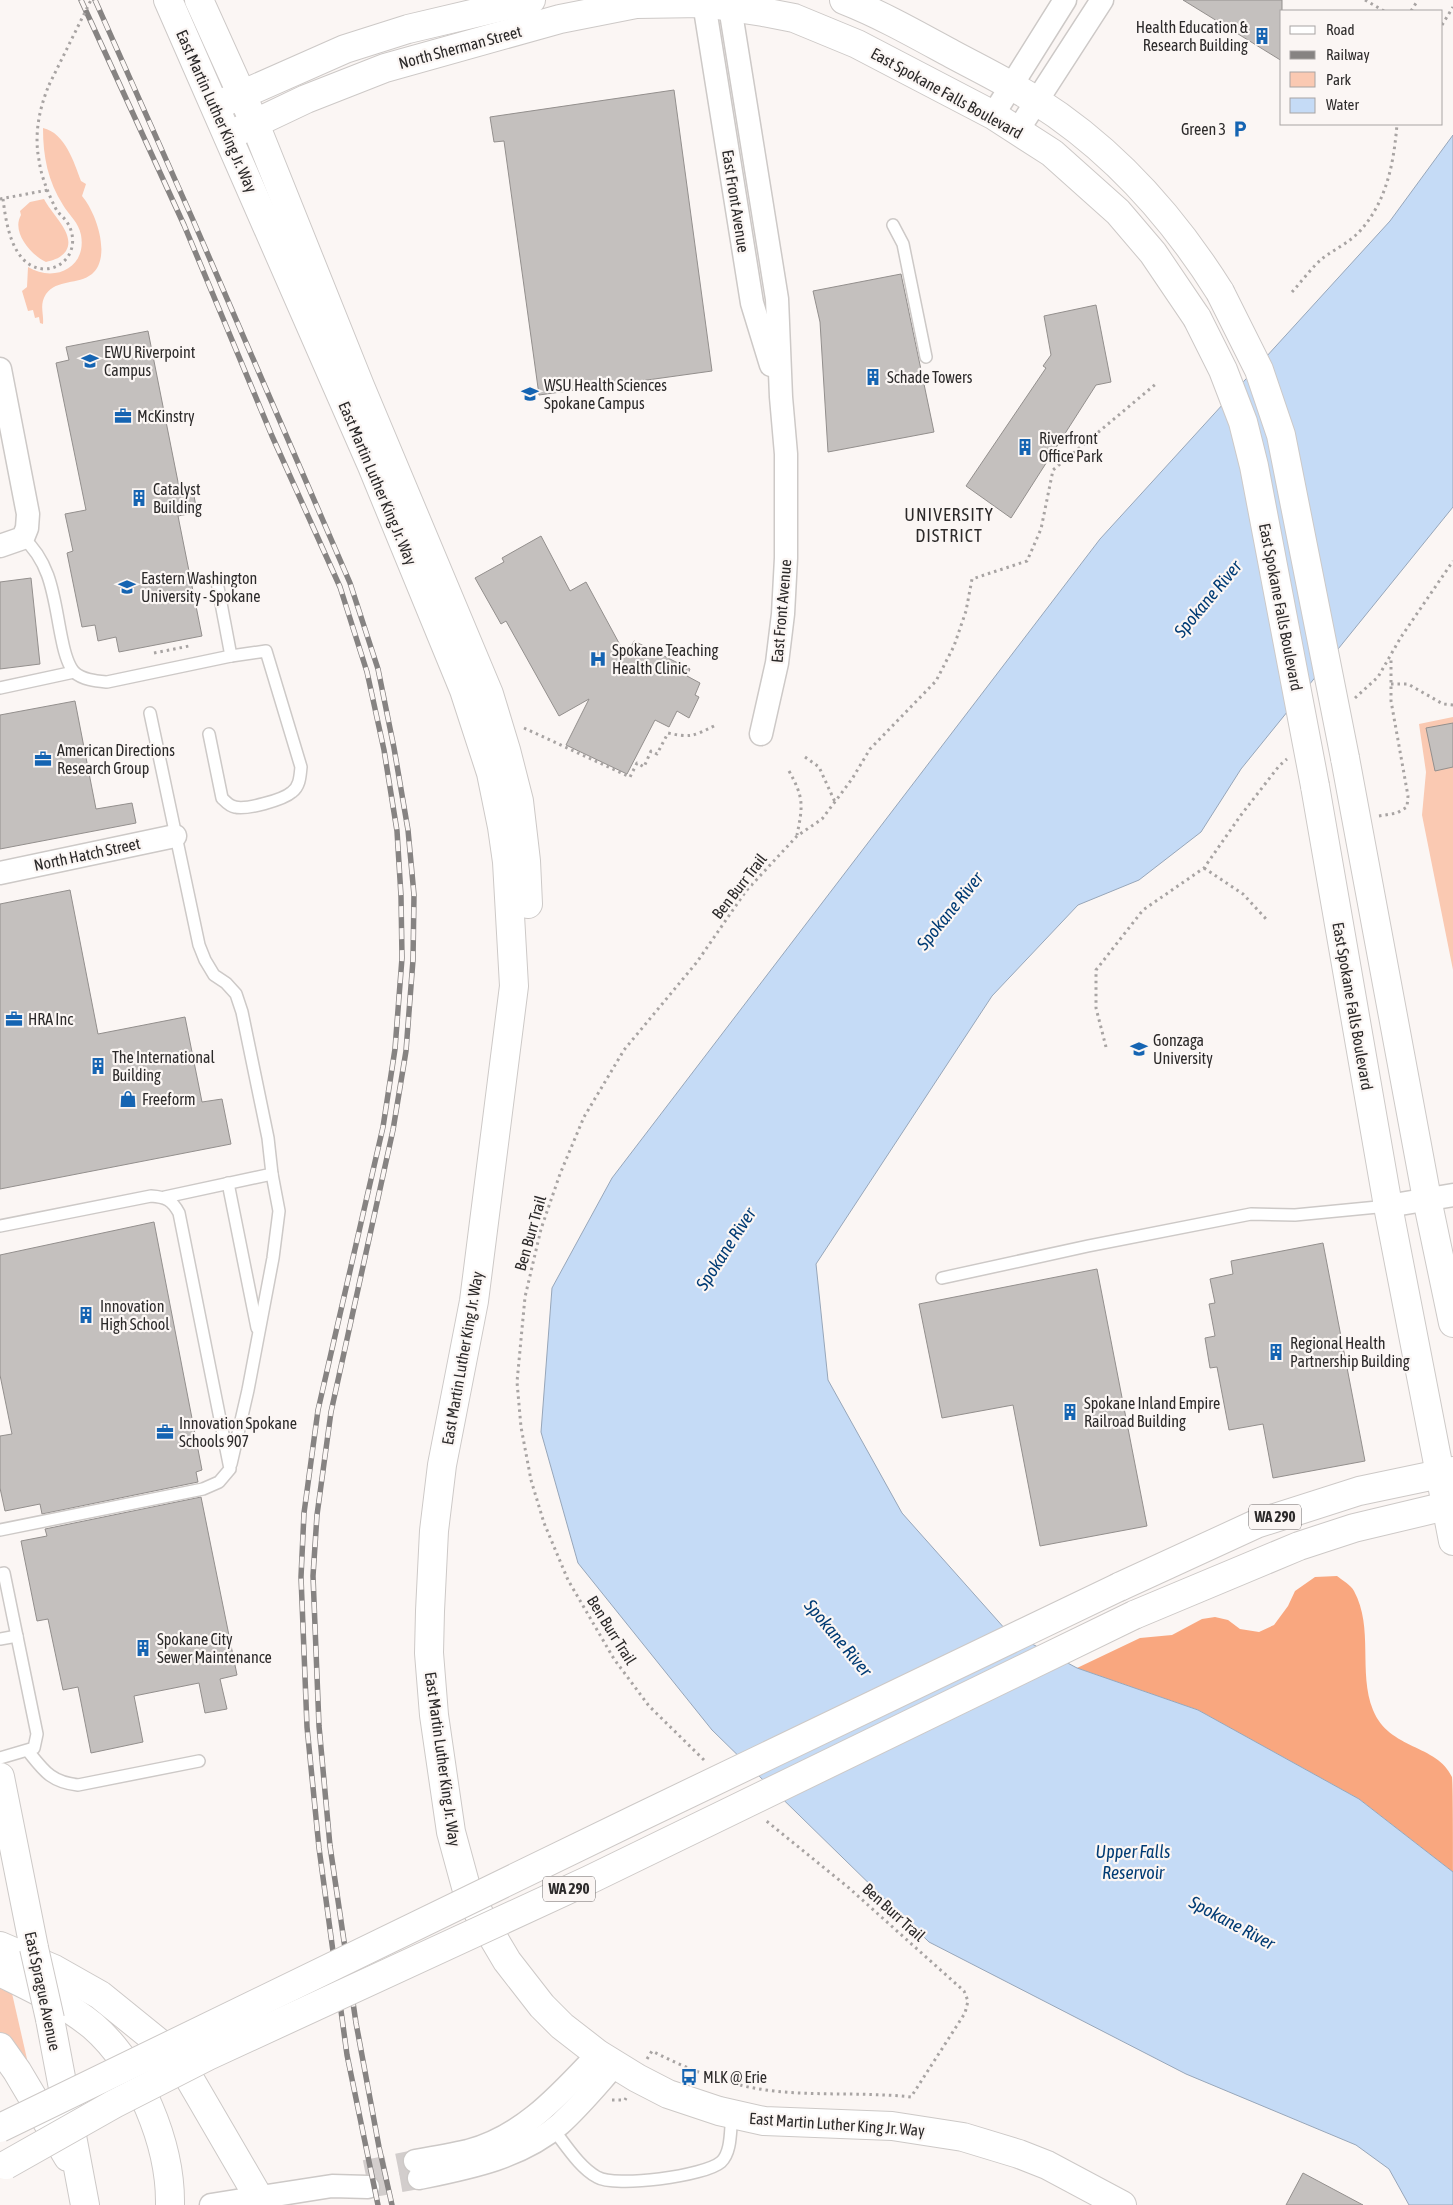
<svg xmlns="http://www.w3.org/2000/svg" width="1453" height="2205" font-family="'Asap Condensed',sans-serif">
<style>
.green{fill:#fac9b2}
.forest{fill:#f9a77f}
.water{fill:#c5dbf6;stroke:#97a6b9}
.building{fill:#c4c0be;stroke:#938f8d}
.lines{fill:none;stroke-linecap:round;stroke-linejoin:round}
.street-tunnel{stroke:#d2cdcc;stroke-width:22;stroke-dasharray:22 11;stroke-linecap:butt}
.lane-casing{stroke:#cdc9c7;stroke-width:14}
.street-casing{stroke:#cdc9c7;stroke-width:25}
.secondary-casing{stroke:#cdc9c7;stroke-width:30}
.primary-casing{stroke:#cdc9c7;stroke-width:30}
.highway-casing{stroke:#cdc9c7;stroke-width:30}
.path{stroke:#a8a4a3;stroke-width:3;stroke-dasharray:2.5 4;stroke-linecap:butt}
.lane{stroke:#fff;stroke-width:11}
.street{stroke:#fff;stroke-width:22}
.secondary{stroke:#fff;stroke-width:28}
.primary{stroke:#fff;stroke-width:28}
.highway{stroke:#fff;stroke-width:28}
.rail-casing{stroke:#868382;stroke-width:5.5}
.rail{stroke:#fbf6f4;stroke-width:4;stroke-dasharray:11;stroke-linecap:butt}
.secondary-bridge-casing{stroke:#cdc9c7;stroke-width:30;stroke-linecap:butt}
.primary-bridge-casing{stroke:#cdc9c7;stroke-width:30;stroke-linecap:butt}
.highway-bridge-casing{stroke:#cdc9c7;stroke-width:30;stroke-linecap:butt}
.path-bridge{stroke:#a8a4a3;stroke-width:3;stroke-dasharray:2.5 4;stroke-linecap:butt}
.secondary-bridge{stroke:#fff;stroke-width:28}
.primary-bridge{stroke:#fff;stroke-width:28}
.highway-bridge{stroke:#fff;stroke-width:28}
.labels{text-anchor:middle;stroke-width:4.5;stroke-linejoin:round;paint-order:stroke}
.shield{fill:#fbf6f4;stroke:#6a6767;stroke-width:1}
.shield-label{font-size:15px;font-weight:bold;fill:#2c2a2a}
.poi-label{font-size:16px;fill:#2c2a2a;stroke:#fbf6f4;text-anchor:start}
.street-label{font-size:16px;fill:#2c2a2a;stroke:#fbf6f4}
.neighbourhood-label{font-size:18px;letter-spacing:1px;fill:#2c2a2a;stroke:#fbf6f4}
.water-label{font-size:18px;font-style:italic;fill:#003b74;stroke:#fbf6f4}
</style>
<rect width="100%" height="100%" fill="#fbf6f4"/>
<!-- green -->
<g class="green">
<path d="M43 128C65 133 74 162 81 181L86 184 82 196C96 212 112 257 92 274 78 285 57 279 46 294 39 305 44 313 43 324L40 323 39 317 35 318 33 310 28 311 22 291 27 287 28 267C54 283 87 268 81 235 79 223 69 215 63 205 48 181 43 157 43 128Z"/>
<path d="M44 199C52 215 76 234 66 251 61 258 54 260 46 262 31 255 11 232 21 215L20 211 30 202Z"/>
<path d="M1453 717V970L1422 815 1426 772 1419 724Z"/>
<path d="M0 1983 11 1989 27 2059H20L0 2032Z"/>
</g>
<!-- forest -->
<path class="forest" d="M1337 1576C1342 1580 1351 1585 1354 1591 1374 1628 1358 1672 1373 1710 1389 1750 1437 1744 1452 1777 1453 1786 1453 1856 1453 1872L1359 1799 1198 1710 1077 1668 1140 1638 1172 1635 1202 1619 1215 1617 1228 1620 1240 1629 1259 1632 1274 1625 1288 1606 1295 1591 1315 1577Z"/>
<!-- water -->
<path class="water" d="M1453 135V507L1241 769 1201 832 1139 880 1078 905 992 996 816 1264 828 1380 902 1513 1006 1630 1077 1668 1198 1710 1359 1799 1453 1872V2205H1409L1389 2169 1356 2145 1186 2074 929 1942 712 1730 578 1563 541 1432 552 1288 612 1178 1100 539 1390 221Z"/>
<!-- building -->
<g class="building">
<path d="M1183 0H1282V61Z"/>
<path d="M674 90 712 371 539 395 504 141 494 142 490 117Z"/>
<path d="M901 274 934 432 828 452 820 322 813 291Z"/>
<path d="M1096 305 1111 382 1096 385 1011 518 966 486 1046 368 1043 366 1051 355 1044 316Z"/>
<path d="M148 331 179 487 192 485 197 512 178 516 202 636 119 652 116 637 98 641 95 625 82 627 67 553 73 551 65 514 86 510 56 363 69 360 66 347Z"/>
<path d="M541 536 570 591 586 582 626 656 634 641 690 669 687 676 700 683 695 695 699 697 689 718 677 711 669 727 655 720 627 774 566 745 589 699 559 716 506 621 501 624 475 578 504 562 502 558Z"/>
<path d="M31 578 40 664 0 669V582Z"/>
<path d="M75 701 96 809 132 803 136 823 0 849V715Z"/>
<path d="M1453 723V767L1435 771 1426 728Z"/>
<path d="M70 890 98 1034 185 1017 202 1102 222 1099 231 1144 0 1189V904Z"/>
<path d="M154 1222 202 1470 196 1472 198 1482 42 1514 40 1504 5 1511 0 1488V1436L12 1434 0 1375V1255Z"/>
<path d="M1323 1243 1365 1461 1273 1478 1263 1424 1229 1430 1217 1367 1210 1368 1205 1338 1215 1336 1209 1304 1215 1303 1210 1279 1233 1274 1231 1261Z"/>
<path d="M1097 1269 1147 1526 1040 1546 1013 1405 942 1418 919 1304Z"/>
<path d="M201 1497 237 1675 220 1679 227 1709 205 1713 199 1683 134 1696 143 1742 91 1753 78 1687 63 1690 48 1619 37 1621 21 1541 47 1536 45 1529Z"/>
<path d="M1303 2173 1363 2205H1286Z"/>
</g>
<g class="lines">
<!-- street-tunnel -->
<g class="street-tunnel">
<path d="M365 2171 415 2161"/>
<path d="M368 2187 419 2178"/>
</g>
<!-- lane casing -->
<g class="lane-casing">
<g id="lane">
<path d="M893 225 903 244 926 357"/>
<path d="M23 538C53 564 54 603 62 640 64 650 67 664 74 672 83 680 96 681 107 682L231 656 266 651 301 767C300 776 300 786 292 792 283 800 246 810 235 807 229 806 226 802 222 798L209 734"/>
<path d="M217 582 231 656"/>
<path d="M0 688 74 672"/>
<path d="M150 713 199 945 205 960 214 975 226 983 236 994 242 1012 268 1138 272 1174 165 1197"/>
<path d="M228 1183 257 1328"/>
<path d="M0 1226 151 1196C166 1197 172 1200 179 1213L230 1469 219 1482 203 1489 0 1530"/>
<path d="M942 1278 1088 1246 1251 1214 1295 1215 1388 1206"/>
<path d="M231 1464 248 1390 273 1258 279 1211 272 1174"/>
<path d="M0 1574 4 1573 37 1734 34 1748 0 1758"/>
<path d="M0 1639 17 1636"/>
<path d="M28 1751C44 1771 51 1782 78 1785L199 1761"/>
<path d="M553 2129C566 2145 579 2167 597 2177 615 2188 705 2176 721 2162 732 2152 730 2129 732 2115"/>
</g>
</g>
<!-- street casing -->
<g class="street-casing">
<g id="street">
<path d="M704 3 752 303 771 365"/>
<path d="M730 7 777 299 781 397 786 454V558L783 614 777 663 761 734"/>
<path d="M993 115 1065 0"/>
<path d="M1018 130 1102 0"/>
<path d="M0 369 28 514 27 528 23 538 0 546"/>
<path d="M0 873 175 836"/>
<path d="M1388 1206 1453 1195"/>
<path d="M415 2161C433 2158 451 2155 468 2151 524 2136 560 2094 598 2054"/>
<path d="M419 2178C468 2168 521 2158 560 2124 580 2106 597 2085 615 2065"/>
<path d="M211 2205 332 2186 368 2187"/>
</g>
</g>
<!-- secondary casing -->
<g class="secondary-casing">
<g id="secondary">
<path d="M168 0 372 466 464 690 491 773 502 827 507 862 514 986 474 1301 442 1465 434 1531 430 1611 429 1653 434 1715 451 1832 466 1887 478 1912 507 1961 542 2006 562 2026 598 2054 637 2078 668 2094 719 2111 764 2121 892 2126 963 2137 1019 2154 1047 2165 1122 2205"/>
<path d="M199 0 255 124 360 386 489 694 506 750 519 801 526 861 528 904"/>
<path d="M844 0C882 15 917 35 952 54 980 69 1009 83 1035 100 1111 148 1173 217 1220 292"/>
<path d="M225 102 345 49 408 29 531 0"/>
<path d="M228 136 306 99 385 68 560 19 636 4 704 3 763 12 794 18 857 44 993 115 1052 153 1118 212 1153 253 1197 318"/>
<path d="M1345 758 1427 1199 1453 1323"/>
<path d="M1315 786 1388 1206 1440 1474"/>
</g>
</g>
<!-- primary casing -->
<g class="primary-casing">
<g id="primary">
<path d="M1453 1471 1440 1474 1453 1541"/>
<path d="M0 1777 34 1948"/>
<path d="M0 1946 54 1969 100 1995 168 2050 188 2076 259 2198"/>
<path d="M0 1972C32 1988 65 2003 93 2026 139 2066 171 2145 170 2205"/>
<path d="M50 2019 85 2205"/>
<path d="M0 2047 17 2071 68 2157"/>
</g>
</g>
<!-- highway casing -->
<g class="highway-casing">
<g id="highway">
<path d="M1119 1587 1256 1524 1359 1491 1440 1474"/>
<path d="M1134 1615 1299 1546 1354 1528 1446 1506"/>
</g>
</g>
<!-- path -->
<g class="path">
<path d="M1365 0 1384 11"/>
<path d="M1411 11 1418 0"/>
<path d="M1442 25 1453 7"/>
<path d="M0 199 48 190"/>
<path d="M3 199C6 223 12 267 44 269 54 269 61 265 67 258 75 247 74 233 67 222 63 216 58 214 55 207 48 193 41 176 39 160 34 135 39 109 49 85"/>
<path d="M1292 292C1302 281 1312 267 1323 258 1335 249 1350 242 1360 231 1387 201 1394 162 1397 124"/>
<path d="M154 653 189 646"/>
<path d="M1391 684H1408L1443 704 1453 705"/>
<path d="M1355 698 1378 677 1401 637 1453 561"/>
<path d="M524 728 630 777 637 763 644 767 651 751 657 754 668 733C690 738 694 736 714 726"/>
<path d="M805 757 819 767 835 802"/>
<path d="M789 771C804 798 803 805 797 835"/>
<path d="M1379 816 1397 813 1407 807 1408 796 1391 701V657"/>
<path d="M1204 868 1243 894 1267 920"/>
<path d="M1106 1047 1096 1008V970L1143 910 1204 868 1241 815 1279 766 1287 759"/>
<path d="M704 1760 649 1706 614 1659 568 1580 544 1523 531 1480 521 1427 517 1382 525 1297 541 1229 560 1174 584 1117 624 1050 697 962 746 891 797 836 822 819 852 779 870 749 936 681 954 646 966 611 972 579 1027 561 1041 529 1053 470 1157 383"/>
<path d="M647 2059 652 2051C691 2071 730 2086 774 2091 819 2096 865 2092 911 2097L965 2013 968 2001 964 1991 849 1888 764 1819"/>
<path d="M612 2100H625L626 2098"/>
</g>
<!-- lane -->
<use href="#lane" class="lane"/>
<!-- street -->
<use href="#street" class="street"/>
<!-- secondary -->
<use href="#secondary" class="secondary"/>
<!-- primary -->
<use href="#primary" class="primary"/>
<!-- highway -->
<use href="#highway" class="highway"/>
<!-- rail casing -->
<g class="rail-casing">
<g id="rail">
<path d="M81 0 184 225 272 436 340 587 367 672 384 750 397 831 401 896 402 958 395 1049 383 1127 318 1410 304 1513 301 1577 307 1727 319 1848 347 2055 378 2205"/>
<path d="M95 0 193 220 350 583 378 669 394 748 408 830 414 895 413 960 406 1051 393 1130 331 1412 317 1515 313 1576 319 1726 330 1846 356 2023 379 2147 392 2205"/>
</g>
</g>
<!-- rail -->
<use href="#rail" class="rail"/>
<!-- secondary-bridge casing -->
<g class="secondary-bridge-casing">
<g id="secondary-bridge">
<path d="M1220 292 1259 370 1281 435 1345 758"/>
<path d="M1197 318 1223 370 1243 422 1254 466 1315 786"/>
</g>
</g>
<!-- primary-bridge casing -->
<g class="primary-bridge-casing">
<path id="primary-bridge" d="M34 1948 50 2019"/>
</g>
<!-- highway-bridge casing -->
<g class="highway-bridge-casing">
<g id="highway-bridge">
<path d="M0 2128 636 1819 1119 1587"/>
<path d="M6 2165 114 2104 208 2056 589 1880 1134 1615"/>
</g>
</g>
<!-- path-bridge -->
<path class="path-bridge" d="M49 85 91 0"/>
<!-- secondary-bridge -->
<use href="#secondary-bridge" class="secondary-bridge"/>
<!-- primary-bridge -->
<use href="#primary-bridge" class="primary-bridge"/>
<!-- highway-bridge -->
<use href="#highway-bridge" class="highway-bridge"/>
</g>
<!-- icons -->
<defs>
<g id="building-bare" transform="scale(1.35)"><path d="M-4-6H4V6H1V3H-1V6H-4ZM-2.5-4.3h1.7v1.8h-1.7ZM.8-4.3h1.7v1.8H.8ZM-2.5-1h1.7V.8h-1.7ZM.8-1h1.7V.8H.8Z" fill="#1564b2" stroke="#fbf6f4" stroke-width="2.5" paint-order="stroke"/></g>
<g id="parking-bare" transform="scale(1.35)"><path d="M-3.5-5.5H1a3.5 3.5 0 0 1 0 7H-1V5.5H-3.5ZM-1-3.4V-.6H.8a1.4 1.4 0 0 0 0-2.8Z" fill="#1564b2" stroke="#fbf6f4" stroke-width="2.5" paint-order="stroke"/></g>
<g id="university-bare" transform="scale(1.35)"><path d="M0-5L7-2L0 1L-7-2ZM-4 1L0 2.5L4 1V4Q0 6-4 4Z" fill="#1564b2" stroke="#fbf6f4" stroke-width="2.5" paint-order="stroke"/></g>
<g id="office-bare" transform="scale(1.35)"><path d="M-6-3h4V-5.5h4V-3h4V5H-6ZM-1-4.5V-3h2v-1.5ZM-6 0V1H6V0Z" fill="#1564b2" stroke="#fbf6f4" stroke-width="2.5" paint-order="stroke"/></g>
<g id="hospital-bare" transform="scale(1.35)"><path d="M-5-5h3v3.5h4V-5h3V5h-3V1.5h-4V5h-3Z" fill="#1564b2" stroke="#fbf6f4" stroke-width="2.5" paint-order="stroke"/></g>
<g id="shop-bare" transform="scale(1.35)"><path d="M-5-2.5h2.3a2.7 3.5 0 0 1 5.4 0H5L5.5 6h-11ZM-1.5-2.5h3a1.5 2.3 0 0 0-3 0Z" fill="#1564b2" stroke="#fbf6f4" stroke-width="2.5" paint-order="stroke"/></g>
<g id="bus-bare" transform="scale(1.35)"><path d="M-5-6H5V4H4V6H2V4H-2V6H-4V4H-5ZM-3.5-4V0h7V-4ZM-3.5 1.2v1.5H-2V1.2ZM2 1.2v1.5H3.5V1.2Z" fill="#1564b2" stroke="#fbf6f4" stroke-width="2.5" paint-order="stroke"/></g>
</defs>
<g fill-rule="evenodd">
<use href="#building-bare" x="1262" y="36"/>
<use href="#parking-bare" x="1240" y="129"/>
<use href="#university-bare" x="90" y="361"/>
<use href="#building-bare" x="873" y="377"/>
<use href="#university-bare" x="530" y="394"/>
<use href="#office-bare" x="123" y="416"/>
<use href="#building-bare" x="1025" y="447"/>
<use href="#building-bare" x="139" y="498"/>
<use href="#university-bare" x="127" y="587"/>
<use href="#hospital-bare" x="598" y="659"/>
<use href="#office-bare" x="43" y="759"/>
<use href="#office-bare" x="14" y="1019"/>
<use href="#university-bare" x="1139" y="1049"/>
<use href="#building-bare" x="98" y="1066"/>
<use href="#shop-bare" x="128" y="1099"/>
<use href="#building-bare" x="86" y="1315"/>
<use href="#building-bare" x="1276" y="1352"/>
<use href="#building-bare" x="1070" y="1412"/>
<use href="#office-bare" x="165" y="1432"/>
<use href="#building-bare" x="143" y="1648"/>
<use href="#bus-bare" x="689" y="2077"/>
</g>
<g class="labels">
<!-- shield labels -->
<g class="shield">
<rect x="1249" y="1504.5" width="52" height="25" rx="4"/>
<rect x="543" y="1876.5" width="52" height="25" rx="4"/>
</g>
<g class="shield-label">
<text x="1275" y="1522">WA 290</text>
<text x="569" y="1894">WA 290</text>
</g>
<!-- poi labels -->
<g class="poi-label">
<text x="1248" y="33" text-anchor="end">Health Education &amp;<tspan x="1248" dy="18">Research Building</tspan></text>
<text x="1226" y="135" text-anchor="end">Green 3</text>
<text x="104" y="358">EWU Riverpoint<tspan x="104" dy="18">Campus</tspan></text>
<text x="887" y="383">Schade Towers</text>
<text x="544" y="391">WSU Health Sciences<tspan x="544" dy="18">Spokane Campus</tspan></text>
<text x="137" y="422">McKinstry</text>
<text x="1039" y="444">Riverfront<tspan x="1039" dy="18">Office Park</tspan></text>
<text x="153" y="495">Catalyst<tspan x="153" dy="18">Building</tspan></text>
<text x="141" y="584">Eastern Washington<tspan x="141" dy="18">University - Spokane</tspan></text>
<text x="612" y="656">Spokane Teaching<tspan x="612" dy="18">Health Clinic</tspan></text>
<text x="57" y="756">American Directions<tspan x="57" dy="18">Research Group</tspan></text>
<text x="28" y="1025">HRA Inc</text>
<text x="1153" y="1046">Gonzaga<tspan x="1153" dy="18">University</tspan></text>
<text x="112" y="1063">The International<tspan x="112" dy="18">Building</tspan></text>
<text x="142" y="1105">Freeform</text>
<text x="100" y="1312">Innovation<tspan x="100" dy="18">High School</tspan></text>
<text x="1290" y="1349">Regional Health<tspan x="1290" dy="18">Partnership Building</tspan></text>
<text x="1084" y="1409">Spokane Inland Empire<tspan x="1084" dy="18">Railroad Building</tspan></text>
<text x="179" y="1429">Innovation Spokane<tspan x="179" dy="18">Schools 907</tspan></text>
<text x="157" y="1645">Spokane City<tspan x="157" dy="18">Sewer Maintenance</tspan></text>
<text x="703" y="2083">MLK @ Erie</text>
</g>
<!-- street labels -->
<g class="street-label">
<text transform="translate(460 47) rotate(-15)" y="6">North Sherman Street</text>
<text transform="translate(947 93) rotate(29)" y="6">East Spokane Falls Boulevard</text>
<text transform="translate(217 111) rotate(66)" y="6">East Martin Luther King Jr. Way</text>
<text transform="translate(736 201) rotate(81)" y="6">East Front Avenue</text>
<text transform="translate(378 483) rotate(67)" y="6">East Martin Luther King Jr. Way</text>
<text transform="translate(1281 607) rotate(79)" y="6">East Spokane Falls Boulevard</text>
<text transform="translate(781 611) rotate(-85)" y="6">East Front Avenue</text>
<text transform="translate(87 854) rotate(-12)" y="6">North Hatch Street</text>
<text transform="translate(739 886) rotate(-52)" y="6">Ben Burr Trail</text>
<text transform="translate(1353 1006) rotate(80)" y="6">East Spokane Falls Boulevard</text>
<text transform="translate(530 1233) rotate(-74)" y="6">Ben Burr Trail</text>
<text transform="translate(462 1358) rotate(-80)" y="6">East Martin Luther King Jr. Way</text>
<text transform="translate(612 1630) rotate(58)" y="6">Ben Burr Trail</text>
<text transform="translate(443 1759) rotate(82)" y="6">East Martin Luther King Jr. Way</text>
<text transform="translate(894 1912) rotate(42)" y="6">Ben Burr Trail</text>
<text transform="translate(43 1991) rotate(78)" y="6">East Sprague Avenue</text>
<text transform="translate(837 2124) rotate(4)" y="6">East Martin Luther King Jr. Way</text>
</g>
<!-- neighbourhood labels -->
<g class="neighbourhood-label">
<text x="949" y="521">UNIVERSITY<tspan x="949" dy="21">DISTRICT</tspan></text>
</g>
<!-- water labels -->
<g class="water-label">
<text transform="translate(1208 599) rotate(-50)" y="6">Spokane River</text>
<text transform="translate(950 911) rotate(-51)" y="6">Spokane River</text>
<text transform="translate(726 1249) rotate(-57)" y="6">Spokane River</text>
<text transform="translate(838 1638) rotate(50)" y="6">Spokane River</text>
<text x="1133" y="1858">Upper Falls<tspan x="1133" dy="21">Reservoir</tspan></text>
<text transform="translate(1232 1923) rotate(28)" y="6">Spokane River</text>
</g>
</g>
<!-- legend -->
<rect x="1280" y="10" width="162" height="115" fill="#fbf6f4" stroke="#a8a4a3"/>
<rect x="1290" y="26" width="25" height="8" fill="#ffffff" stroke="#a8a4a3"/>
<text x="1326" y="35" font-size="15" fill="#2c2a2a">Road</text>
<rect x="1290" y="51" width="25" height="8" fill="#868382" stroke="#a8a4a3"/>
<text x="1326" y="60" font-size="15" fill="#2c2a2a">Railway</text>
<rect x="1290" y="72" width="25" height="15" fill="#fac9b2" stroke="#a8a4a3"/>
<text x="1326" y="85" font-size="15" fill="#2c2a2a">Park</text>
<rect x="1290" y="98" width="25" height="15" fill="#c5dbf6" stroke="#a8a4a3"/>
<text x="1326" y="110" font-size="15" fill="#2c2a2a">Water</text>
</svg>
